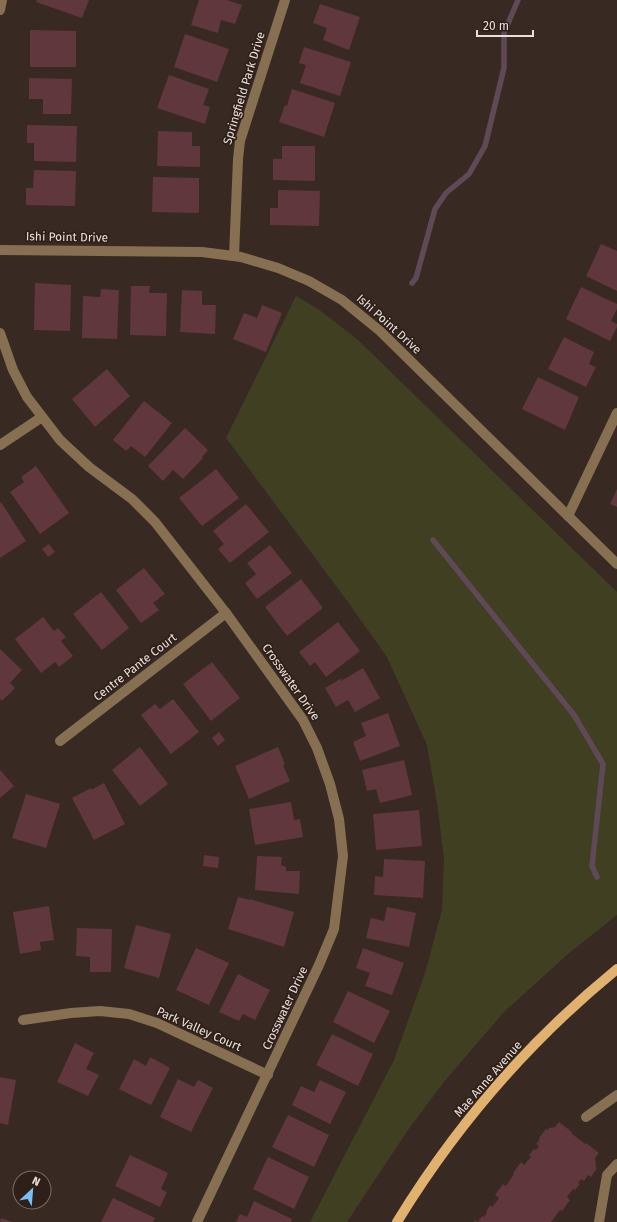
<svg xmlns="http://www.w3.org/2000/svg" width="617" height="1222" font-family="'Fira Sans',sans-serif">
<style>
.green{fill:#403f22}
.lines{fill:none;stroke-linecap:round;stroke-linejoin:round}
.stream{stroke:#604956;stroke-width:5.5}
.building{fill:#5f373d}
.minor{stroke:#867051;stroke-width:10}
.major{stroke:#e0b16f;stroke-width:10}
.labels{text-anchor:middle;stroke-width:3.5;stroke-linejoin:round;paint-order:stroke}
.street-label{font-size:12px;fill:#e9dfda;stroke:#2f1f19}
</style>
<rect width="100%" height="100%" fill="#392923"/>
<!-- green -->
<path class="green" d="M296 296 318 309 357 339 617 592V915L568 954 504 1012 443 1083 408 1130 347 1222H310L394 1060 425 973 442 910 444 858 437 803 427 745 387 657 345 598 226 438Z"/>
<g class="lines">
<!-- stream -->
<g class="stream">
<path d="M412 283 416 278 435 209 446 193 469 174 485 146 504 68V33L518 0"/>
<path d="M433 540 574 715 603 764 592 866 597 877"/>
</g>
</g>
<!-- building -->
<g class="building">
<path d="M37 0H89L82 18 36 2Z"/>
<path d="M199 0H227L242 5 235 24 221 20 218 33 191 25Z"/>
<path d="M320 4 360 17 349 50 323 40 327 28 313 23Z"/>
<path d="M30 30 76 31V67H30Z"/>
<path d="M185 34 229 49 217 82 174 67Z"/>
<path d="M304 47 351 62 340 96 300 83 306 65 299 63Z"/>
<path d="M169 75 209 89 203 105 210 107 205 124 157 108Z"/>
<path d="M29 78 72 79 71 114H43V99H29Z"/>
<path d="M292 89 335 103 324 137 279 122 285 105 287 106Z"/>
<path d="M27 125 77 126 76 162 34 161V143H27Z"/>
<path d="M158 131 192 132V146H200V167L157 166Z"/>
<path d="M282 146H315V181L273 180V159H282Z"/>
<path d="M34 170 76 171 75 206 26 205V188H33Z"/>
<path d="M153 177 199 178V213L152 212Z"/>
<path d="M278 190 320 191 319 226 270 225V208H278Z"/>
<path d="M601 244 617 251V291L586 276Z"/>
<path d="M35 283 71 285 70 331 34 330Z"/>
<path d="M131 286H150L149 293H167L166 336 130 335Z"/>
<path d="M581 287 617 304V309L611 321 617 324V327L610 341 566 319Z"/>
<path d="M101 289 119 290 117 339 82 338 83 296 100 297Z"/>
<path d="M182 290 202 291V305H216L215 334 180 332Z"/>
<path d="M262 305 282 313 266 352 233 339 244 313 257 318Z"/>
<path d="M564 337 594 352 589 364 596 367 586 387 548 369Z"/>
<path d="M107 369 130 396 95 427 72 399Z"/>
<path d="M538 377 579 397 565 430 522 409Z"/>
<path d="M144 401 172 423 145 457 131 446 126 451 113 440Z"/>
<path d="M185 428 208 450 202 457 203 458 183 479 173 470 163 481 148 466Z"/>
<path d="M36 466 69 513 40 534 10 492 24 482 21 477Z"/>
<path d="M216 469 239 498 202 526 179 498Z"/>
<path d="M617 489V507L610 504Z"/>
<path d="M1 502 26 541 0 558V503Z"/>
<path d="M246 504 269 532 230 563 218 549 224 544 213 531Z"/>
<path d="M49 544 55 552 48 557 42 549Z"/>
<path d="M270 545 292 573 257 599 245 583 256 574 247 563Z"/>
<path d="M144 568 165 594 153 603 159 610 141 623 116 590Z"/>
<path d="M301 579 323 608 287 636 265 607Z"/>
<path d="M101 592 129 628 102 650 73 614Z"/>
<path d="M43 617 54 631 58 628 66 637 61 641 73 656 59 667 55 662 41 673 15 639Z"/>
<path d="M338 622 360 651 326 677 315 662 310 666 299 652Z"/>
<path d="M0 649 22 670 10 683 15 688 2 701 0 699Z"/>
<path d="M212 662 240 698 211 721 183 684Z"/>
<path d="M363 668 380 698 355 712 348 700 336 707 325 688 342 678 341 681Z"/>
<path d="M173 699 199 732 171 754 141 715 155 704 160 709Z"/>
<path d="M388 713 400 746 360 761 353 742 366 736 361 723Z"/>
<path d="M219 732 225 740 218 746 212 738Z"/>
<path d="M140 747 168 784 140 806 112 770Z"/>
<path d="M278 747 285 764 283 765 290 781 249 799 235 766Z"/>
<path d="M404 760 412 795 380 803 376 789 367 791 362 770Z"/>
<path d="M0 770 14 786 0 798Z"/>
<path d="M104 783 125 824 94 840 72 798 91 788V790Z"/>
<path d="M26 794 60 804 46 848 12 838Z"/>
<path d="M291 802 294 820 300 819 303 837 255 845 249 809Z"/>
<path d="M419 810 422 846 376 850 373 814Z"/>
<path d="M204 855 219 857 218 868 203 866Z"/>
<path d="M257 856 282 857 281 865 286 867V871H300L299 894 255 890Z"/>
<path d="M384 859 425 861 423 898 374 895 375 876 383 877Z"/>
<path d="M238 897 250 900V899L294 912 284 947 228 929Z"/>
<path d="M49 906 54 940 40 942 41 950 20 954 13 912Z"/>
<path d="M387 907 416 913 409 947 366 938 371 918 384 921Z"/>
<path d="M136 925 171 934 159 978 124 968Z"/>
<path d="M77 928 112 929 111 972H90V957L76 956Z"/>
<path d="M196 948 229 963 209 1005 176 990Z"/>
<path d="M363 948 404 963 392 995 365 986 370 973 356 968Z"/>
<path d="M238 974 270 990 255 1020 243 1014 239 1021 219 1012Z"/>
<path d="M348 991 390 1011 374 1043 333 1022Z"/>
<path d="M332 1034 373 1054 358 1086 316 1065Z"/>
<path d="M75 1043 94 1053 86 1069 99 1075 88 1096 57 1082Z"/>
<path d="M150 1057 170 1068 151 1105 119 1089 134 1059 146 1066Z"/>
<path d="M0 1077 16 1080 8 1125 0 1123Z"/>
<path d="M178 1079 194 1087 198 1080 213 1088 191 1132 160 1117Z"/>
<path d="M320 1080 346 1092 330 1124 292 1105 301 1086 314 1092Z"/>
<path d="M288 1115 329 1135 314 1167 272 1147Z"/>
<path d="M559 1122 572 1132 571 1133 585 1144 586 1143 599 1153 595 1158 596 1165 595 1166 597 1168 591 1177 588 1175 584 1181 581 1179 578 1183 580 1184 575 1190 573 1189 567 1197 570 1200 562 1211 560 1210 551 1222H474L475 1220 478 1222 482 1216 484 1217 487 1213 486 1212 490 1205 492 1207 499 1198 495 1195 503 1184 506 1186 514 1174 513 1173 521 1162 524 1165 531 1157 529 1155 534 1149 536 1150 539 1146 536 1144 540 1139 539 1138 546 1129 548 1130 549 1128 555 1127Z"/>
<path d="M130 1155 168 1173 161 1189 167 1192 160 1207 115 1186Z"/>
<path d="M268 1157 309 1177 294 1209 253 1189Z"/>
<path d="M113 1198 155 1218 153 1222H101Z"/>
<path d="M254 1201 292 1219 291 1222H236L240 1214 247 1217Z"/>
<path d="M1 1218 13 1222H0Z"/>
</g>
<g class="lines">
<!-- minor -->
<g class="minor">
<path d="M0 10 2 0"/>
<path d="M0 250 202 252 241 257 278 268 309 281 342 300 380 331 617 564"/>
<path d="M234 256 238 159 240 141 285 0"/>
<path d="M0 333 13 370 27 397 60 440 89 467 132 499 155 522 226 613 303 720 317 748 330 784 339 819 343 856 334 929 319 965 197 1222"/>
<path d="M0 445 42 417"/>
<path d="M568 516 617 413"/>
<path d="M60 741 226 613"/>
<path d="M23 1020 71 1013 100 1011 129 1014 157 1023 268 1075"/>
<path d="M586 1117 617 1095"/>
<path d="M599 1222 607 1175 617 1164"/>
</g>
<!-- major -->
<path class="major" d="M397 1222C455 1127 530 1040 617 969"/>
</g>
<g class="labels">
<!-- street labels -->
<g class="street-label">
<text transform="translate(244 88) rotate(-73)" y="4">Springfield Park Drive</text>
<text transform="translate(67 237) rotate(1)" y="4">Ishi Point Drive</text>
<text transform="translate(389 324) rotate(42)" y="4">Ishi Point Drive</text>
<text transform="translate(135 667) rotate(-38)" y="4">Centre Pante Court</text>
<text transform="translate(291 682) rotate(55)" y="4">Crosswater Drive</text>
<text transform="translate(285 1008) rotate(-65)" y="4">Crosswater Drive</text>
<text transform="translate(199 1029) rotate(24)" y="4">Park Valley Court</text>
<text transform="translate(488 1079) rotate(-49)" y="4">Mae Anne Avenue</text>
</g>
</g>
<!-- north arrow -->
<g transform="translate(32 1190) rotate(26)"><circle r="19" fill="#2f1f19" stroke="#796c66"/>
<path d="M0-3L7 15L0 10L-7 15Z" fill="#75c0f6"/>
<text y="-6" font-size="11" font-weight="bold" text-anchor="middle" fill="#e9dfda">N</text>
</g>
<!-- scale -->
<path d="M477 30v6h56v-6" fill="none" stroke="#e9dfda" stroke-width="2"/>
<text x="483" y="30" font-size="12" fill="#e9dfda" stroke="#2f1f19" stroke-width="3" paint-order="stroke">20 m</text>
</svg>
